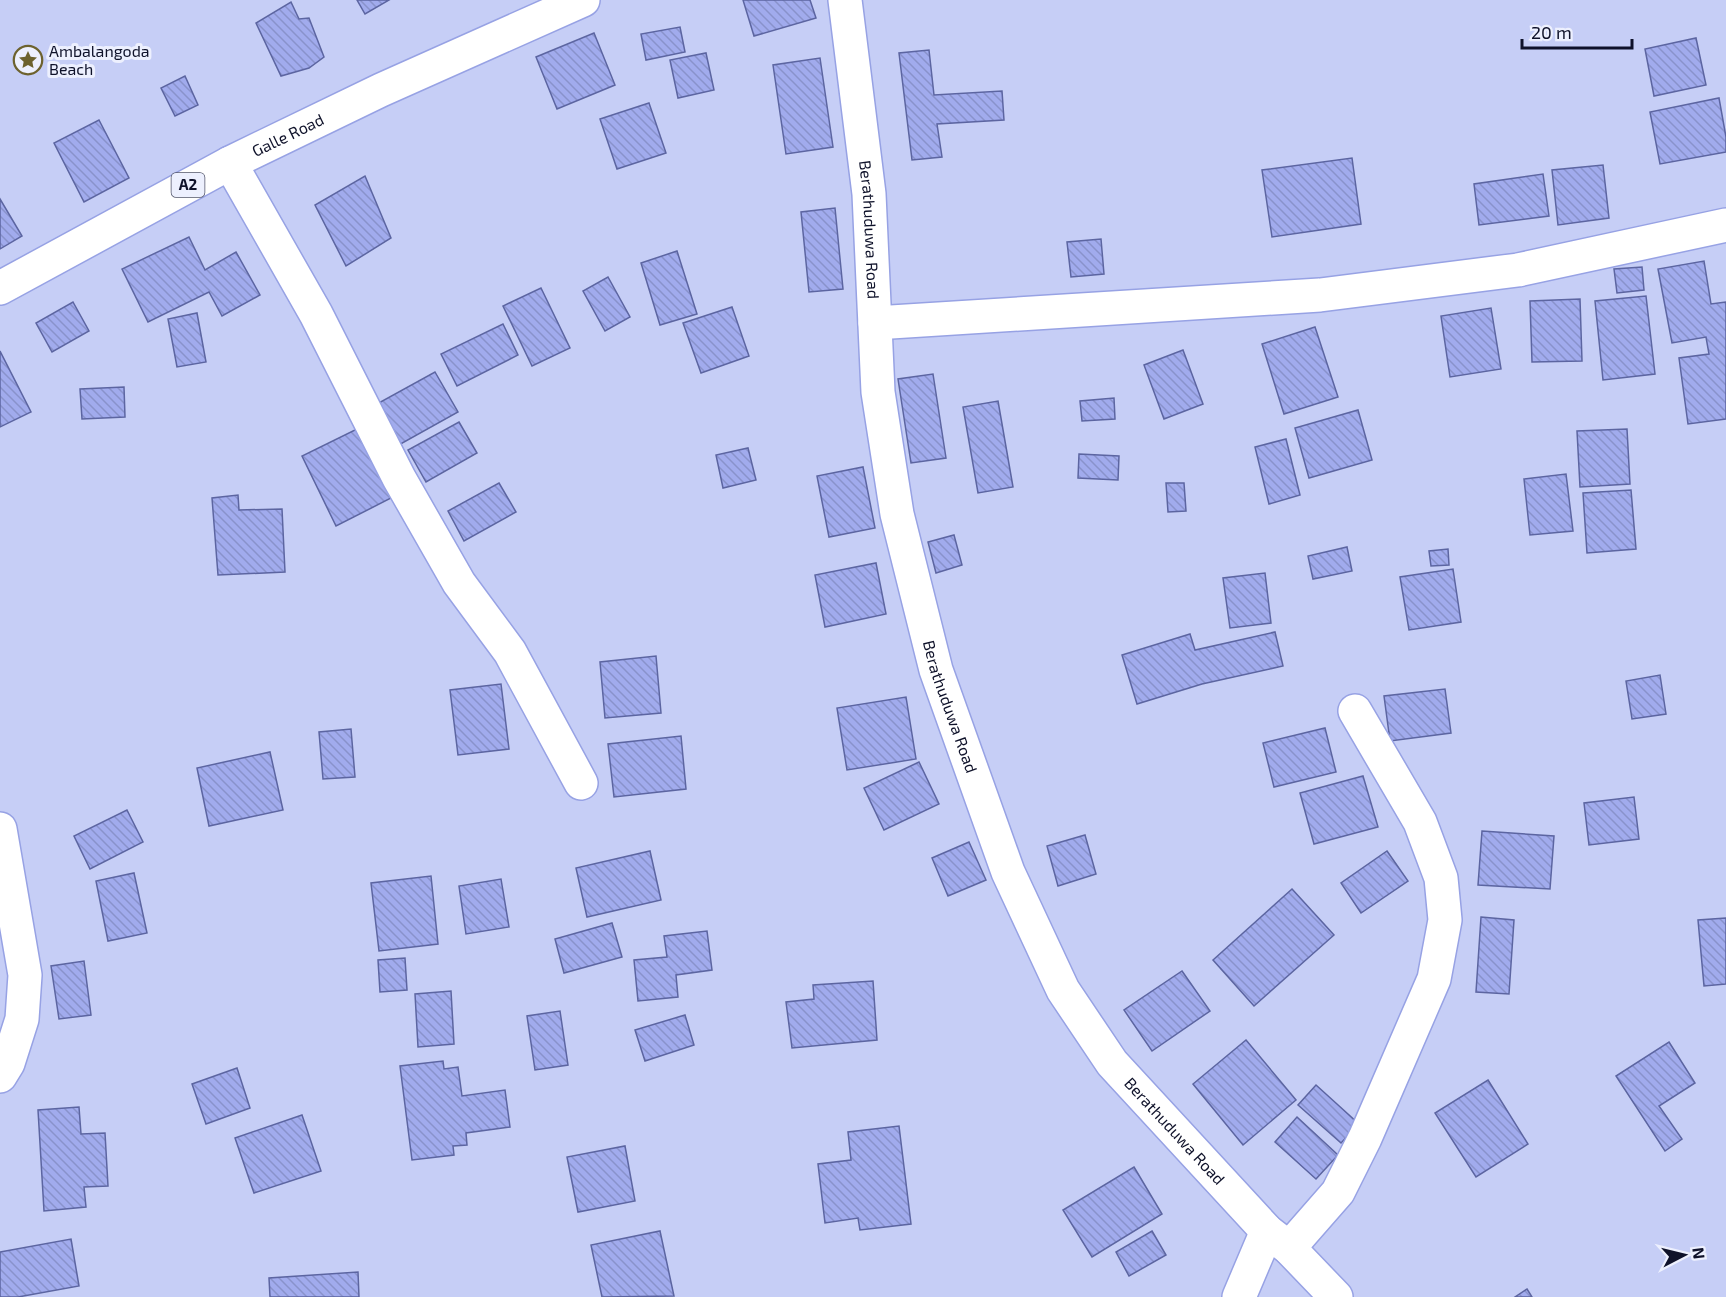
<svg xmlns="http://www.w3.org/2000/svg" width="1726" height="1297" font-family="'Exo 2',sans-serif">
<style>
.building{fill:url(#building-back-hatch);stroke:#5c65a1;stroke-width:1.5}
.lines{fill:none;stroke-linecap:round;stroke-linejoin:round}
.minor-casing{stroke:#97a2e4;stroke-width:36}
.highway-casing{stroke:#97a2e4;stroke-width:36}
.minor{stroke:#fff;stroke-width:33}
.highway{stroke:#fff;stroke-width:33}
.labels{text-anchor:middle;stroke-width:6;stroke-linejoin:round;paint-order:stroke}
.shield{fill:#edf0fe;stroke:#52556a;stroke-width:1.5}
.shield-label{font-size:15px;font-weight:bold;fill:#0f122a}
.poi-label{font-size:16px;fill:#0f122a;stroke:#edf0fe;text-anchor:start}
.street-label{font-size:16px;fill:#0f122a;stroke:#edf0fe}
</style>
<defs>
<pattern id="building-back-hatch" width="6" height="6" patternUnits="userSpaceOnUse" patternTransform="scale(1.5)"><rect width="6" height="6" fill="#a1abed"/><path d="M-1 5l2 2M0 0l6 6M5-1l2 2" fill="none" stroke="#8992cb"/></pattern>
</defs>
<rect width="100%" height="100%" fill="#c6cef6"/>
<!-- building -->
<g class="building">
<path d="M357 0H389L365 14Z"/>
<path d="M743 0H810L816 18 754 36Z"/>
<path d="M291 2 299 19 309 18 324 57 309 68 281 76 256 23Z"/>
<path d="M680 27 685 52 646 60 641 34Z"/>
<path d="M594 33 615 85 557 109 536 57Z"/>
<path d="M1696 38 1706 85 1654 96 1645 49Z"/>
<path d="M929 50 934 95 1002 91 1004 120 937 124 942 157 912 160 899 53Z"/>
<path d="M706 53 714 90 678 98 670 60Z"/>
<path d="M820 58 833 147 786 154 773 65Z"/>
<path d="M185 76 198 105 175 116 161 88Z"/>
<path d="M1719 98 1726 137V152L1660 164 1650 112Z"/>
<path d="M649 103 666 153 617 169 600 119Z"/>
<path d="M99 120 129 178 84 202 54 143Z"/>
<path d="M1352 158 1361 224 1272 237 1262 170Z"/>
<path d="M1603 165 1609 218 1558 225 1552 170Z"/>
<path d="M1543 174 1549 216 1479 225 1474 184Z"/>
<path d="M365 176 391 238 346 266 315 205Z"/>
<path d="M0 199 22 236 0 249Z"/>
<path d="M835 208 843 289 809 292 801 212Z"/>
<path d="M189 237 205 270 236 252 260 295 222 316 209 292 148 322 122 269Z"/>
<path d="M1101 239 1104 274 1071 277 1067 242Z"/>
<path d="M677 251 697 314 660 325 641 263Z"/>
<path d="M1704 261 1711 304 1726 302V419L1688 424 1679 358 1709 354 1706 337 1672 343 1658 269Z"/>
<path d="M1642 267 1644 290 1617 293 1614 269Z"/>
<path d="M608 277 630 317 605 331 583 291Z"/>
<path d="M541 288 570 348 532 366 503 306Z"/>
<path d="M1646 296 1655 374 1603 380 1595 301Z"/>
<path d="M1580 299 1582 361 1532 362 1530 301Z"/>
<path d="M73 302 89 331 52 352 36 323Z"/>
<path d="M732 307 749 356 701 373 683 323Z"/>
<path d="M1491 308 1501 369 1450 377 1441 316Z"/>
<path d="M197 313 206 362 177 367 168 319Z"/>
<path d="M503 324 518 355 457 386 441 354Z"/>
<path d="M1315 327 1338 397 1284 414 1262 344Z"/>
<path d="M1183 350 1203 404 1164 419 1144 365Z"/>
<path d="M0 351 31 412 0 427Z"/>
<path d="M435 372 458 412 397 446 375 405Z"/>
<path d="M933 374 946 458 911 463 898 379Z"/>
<path d="M124 387 125 417 82 419 80 389Z"/>
<path d="M1114 398 1115 419 1082 421 1080 401Z"/>
<path d="M998 401 1013 487 978 493 963 407Z"/>
<path d="M1358 410 1372 460 1309 478 1295 428Z"/>
<path d="M459 422 477 453 426 482 408 450Z"/>
<path d="M359 428 393 497 336 526 302 456Z"/>
<path d="M1627 429 1630 484 1580 487 1577 431Z"/>
<path d="M1286 439 1300 495 1269 504 1255 447Z"/>
<path d="M748 448 756 480 723 488 716 455Z"/>
<path d="M1079 454 1119 456 1118 480 1078 478Z"/>
<path d="M863 467 875 528 829 537 817 476Z"/>
<path d="M1566 474 1573 531 1530 535 1524 479Z"/>
<path d="M499 483 516 512 464 541 448 511Z"/>
<path d="M1166 483H1184L1186 511 1168 512Z"/>
<path d="M1631 490 1636 549 1587 553 1583 493Z"/>
<path d="M238 495 239 510 282 509 285 572 218 575 212 498Z"/>
<path d="M954 535 962 565 936 573 928 542Z"/>
<path d="M1347 547 1352 571 1313 579 1308 556Z"/>
<path d="M1448 549 1449 565 1431 566 1429 551Z"/>
<path d="M876 563 886 614 825 627 815 575Z"/>
<path d="M1453 569 1461 622 1409 630 1400 577Z"/>
<path d="M1265 573 1271 623 1230 628 1223 578Z"/>
<path d="M1275 632 1283 666 1202 684 1137 704 1122 655 1190 634 1195 650Z"/>
<path d="M656 656 661 713 605 718 600 662Z"/>
<path d="M1660 675 1666 714 1632 719 1626 681Z"/>
<path d="M501 684 509 749 458 755 450 690Z"/>
<path d="M1445 689 1451 733 1390 741 1384 696Z"/>
<path d="M906 697 916 759 847 770 837 708Z"/>
<path d="M1325 728 1336 772 1274 787 1263 743Z"/>
<path d="M351 729 355 777 323 779 319 732Z"/>
<path d="M681 736 686 789 614 797 608 744Z"/>
<path d="M270 752 283 810 209 826 197 768Z"/>
<path d="M919 762 939 804 884 830 864 788Z"/>
<path d="M1363 776 1378 827 1314 844 1300 793Z"/>
<path d="M1634 797 1639 839 1589 845 1584 803Z"/>
<path d="M127 810 143 842 90 869 74 836Z"/>
<path d="M1482 831 1554 836 1550 889 1478 885Z"/>
<path d="M1085 835 1096 874 1058 886 1047 846Z"/>
<path d="M969 842 986 880 948 896 932 858Z"/>
<path d="M650 851 661 900 587 917 576 868Z"/>
<path d="M1387 851 1408 881 1361 913 1341 883Z"/>
<path d="M134 873 147 933 108 941 96 881Z"/>
<path d="M431 876 438 944 379 951 371 883Z"/>
<path d="M501 879 509 927 466 934 459 886Z"/>
<path d="M1292 889 1334 935 1254 1006 1213 960Z"/>
<path d="M1481 917 1514 920 1509 994 1476 992Z"/>
<path d="M1726 918V984L1704 986 1698 920Z"/>
<path d="M612 923 622 957 564 973 555 939Z"/>
<path d="M707 931 712 970 676 975 678 997 638 1001 634 960 667 957 664 936Z"/>
<path d="M405 958 407 990 380 992 378 960Z"/>
<path d="M84 961 91 1015 59 1019 51 966Z"/>
<path d="M1182 971 1210 1011 1152 1051 1124 1010Z"/>
<path d="M873 981 877 1040 792 1048 786 1002 814 999 813 985Z"/>
<path d="M451 991 454 1044 418 1047 415 994Z"/>
<path d="M560 1011 568 1065 535 1070 527 1016Z"/>
<path d="M685 1015 694 1045 645 1061 635 1030Z"/>
<path d="M1246 1040 1296 1100 1243 1145 1193 1084Z"/>
<path d="M1669 1042 1695 1083 1659 1106 1682 1139 1665 1151 1616 1076Z"/>
<path d="M443 1061 444 1069 458 1067 462 1096 505 1090 510 1127 466 1133 467 1145 453 1146 454 1155 412 1160 400 1066Z"/>
<path d="M237 1068 250 1108 206 1124 192 1084Z"/>
<path d="M1488 1080 1528 1144 1476 1177 1435 1113Z"/>
<path d="M1316 1085 1359 1124 1341 1143 1298 1105Z"/>
<path d="M79 1107 81 1134 105 1133 108 1186 84 1187 86 1207 44 1211 38 1110Z"/>
<path d="M302 1115 321 1171 254 1193 235 1138Z"/>
<path d="M1297 1117 1338 1155 1316 1179 1275 1142Z"/>
<path d="M899 1126 911 1224 860 1230 858 1218 825 1223 818 1164 851 1160 848 1132Z"/>
<path d="M625 1146 635 1201 578 1212 567 1157Z"/>
<path d="M1134 1167 1162 1214 1092 1257 1063 1210Z"/>
<path d="M660 1231 674 1296 602 1297 591 1245Z"/>
<path d="M1152 1231 1166 1255 1129 1276 1116 1252Z"/>
<path d="M71 1239 79 1286 18 1297H0V1252Z"/>
<path d="M358 1272 359 1297H270L269 1278Z"/>
<path d="M1527 1289 1532 1297H1515Z"/>
</g>
<g class="lines">
<!-- minor casing -->
<g class="minor-casing">
<g id="minor">
<path id="s1" d="M845 0 869 194 878 392 897 514 936 670 1008 872 1063 990 1112 1063 1267 1231 1289 1248 1336 1297"/>
<path d="M230 163 316 314 399 478 459 583 510 652 581 783"/>
<path d="M875 323 1320 295 1518 270 1726 225"/>
<path d="M0 829 25 975 22 1019 8 1063 0 1076"/>
<path d="M1289 1248 1338 1192 1365 1138 1434 979 1445 920 1441 878 1420 822 1355 711"/>
<path d="M1239 1297 1267 1231"/>
</g>
</g>
<!-- highway casing -->
<g class="highway-casing">
<g id="highway">
<path id="s2" d="M0 288 230 163 381 90 583 0"/>
</g>
</g>
<!-- minor -->
<use href="#minor" class="minor"/>
<!-- highway -->
<use href="#highway" class="highway"/>
</g>
<!-- icons -->
<defs>
<g id="sight-ring" transform="scale(1.5)"><circle r="9.5" fill="#edf0fe" stroke="#6d622e" stroke-width="1.5"/><path d="M0-6L1.8-2.2L6-1.7L2.9 1.2L3.7 5.4L0 3.3L-3.7 5.4L-2.9 1.2L-6-1.7L-1.8-2.2Z" fill="#6d622e"/></g>
</defs>
<g fill-rule="evenodd">
<use href="#sight-ring" x="28" y="60"/>
</g>
<g class="labels">
<!-- shield labels -->
<rect class="shield" x="171.5" y="173" width="33" height="24" rx="4.5"/>
<g class="shield-label">
<text x="188" y="190">A2</text>
</g>
<!-- poi labels -->
<g class="poi-label">
<text x="49" y="57">Ambalangoda<tspan x="49" dy="18">Beach</tspan></text>
</g>
<!-- street labels -->
<g class="street-label">
<text dy="6" stroke="none"><textPath href="#s2" startOffset="326">Galle Road</textPath></text>
<text dy="6" stroke="none"><textPath href="#s1" startOffset="231">Berathuduwa Road</textPath></text>
<text dy="6" stroke="none"><textPath href="#s1" startOffset="717">Berathuduwa Road</textPath></text>
<text dy="6" stroke="none"><textPath href="#s1" startOffset="1203">Berathuduwa Road</textPath></text>
</g>
</g>
<!-- north arrow -->
<g transform="translate(1684 1255) rotate(83)" stroke="#edf0fe" stroke-width="4.5" paint-order="stroke">
<path d="M0-4.5L10 22L0 15L-10 22Z" fill="#0f122a"/>
<text y="-9" font-size="16" font-weight="bold" text-anchor="middle" fill="#0f122a">N</text>
</g>
<!-- scale -->
<path d="M1522 39v9h110v-9" fill="none" stroke="#0f122a" stroke-width="3"/>
<text x="1531" y="39" font-size="18" fill="#0f122a" stroke="#edf0fe" stroke-width="4.5" paint-order="stroke">20 m</text>
</svg>
